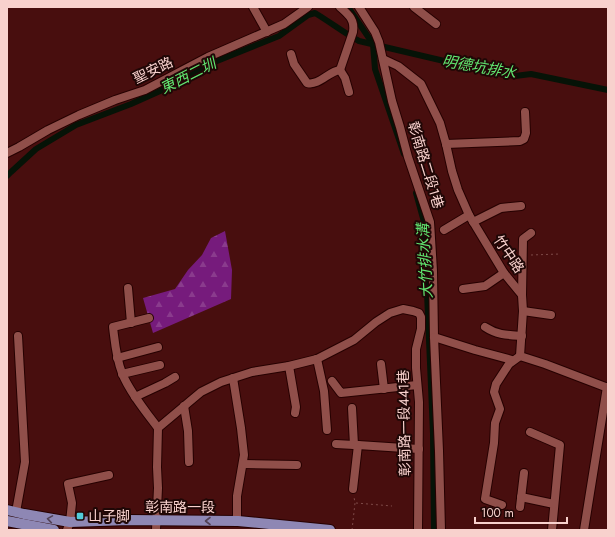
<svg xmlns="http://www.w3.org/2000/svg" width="615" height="537" font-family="Jost,'Noto Sans TC',sans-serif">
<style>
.forest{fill:url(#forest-firs)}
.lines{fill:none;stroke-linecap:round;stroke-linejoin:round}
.canal{stroke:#061307;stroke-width:6}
.minor-casing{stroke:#260001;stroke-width:10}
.major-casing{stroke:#260001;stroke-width:12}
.path{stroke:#7e4a48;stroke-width:1;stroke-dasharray:2 3;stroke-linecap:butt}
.minor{stroke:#904f4a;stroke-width:8}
.major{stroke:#8e87b4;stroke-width:10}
.oneway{stroke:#514154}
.poi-dot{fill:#52cbd9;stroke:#1f0706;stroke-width:1.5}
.labels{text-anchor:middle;stroke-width:4;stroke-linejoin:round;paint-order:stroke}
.street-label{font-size:14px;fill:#f8d1cd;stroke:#1f0706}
.poi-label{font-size:14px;fill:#f8d1cd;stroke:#1f0706;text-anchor:start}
.water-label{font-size:15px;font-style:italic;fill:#61e670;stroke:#1f0706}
</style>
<defs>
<pattern id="forest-firs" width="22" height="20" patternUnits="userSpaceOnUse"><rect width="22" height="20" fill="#761b7c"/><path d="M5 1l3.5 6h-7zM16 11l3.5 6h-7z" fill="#8a3b8d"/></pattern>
</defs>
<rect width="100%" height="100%" fill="#480e0e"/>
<!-- forest -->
<path class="forest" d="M225 231 232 270 231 299 153 333 143 298 175 289 188 270 202 255 211 238Z"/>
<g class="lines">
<!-- canal -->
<g class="canal">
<path d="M348 7 373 44 375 69 404 154"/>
<path d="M7 176 11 172 36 149 76 125 131 104 178 83 212 63 279 36 308 15 315 13C330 22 344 33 359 41L491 72 515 76 531 74 608 90"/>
<path d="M416 193 424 222 433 433 434 530"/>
</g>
<!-- minor casing -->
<g class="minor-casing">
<g id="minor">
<path d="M253 7 267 32"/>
<path d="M340 7C349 15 355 20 353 32L340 70"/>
<path d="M359 7 375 32 379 42 392 101 400 127 408 157 430 222 433 271 434 337 439 451 441 530"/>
<path d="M414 7 436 24"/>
<path d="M291 54 294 64 307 83C319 86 329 71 340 70L345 78 349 92"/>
<path d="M383 59 398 66 421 84 440 123 446 144 452 171 458 190 469 215 504 273 522 295 523 311 520 356 545 364 608 388"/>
<path d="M446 144 520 141 524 139 526 133 525 112"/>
<path d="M7 153 19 147 48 130 79 115 115 100 145 90 208 57 284 24 308 7"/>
<path d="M473 222 501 208 521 206"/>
<path d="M444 230 469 215"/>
<path d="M128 288 131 323"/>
<path d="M463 289 485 286 504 273"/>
<path d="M522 295 523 239 531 233"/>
<path d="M523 311 551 315"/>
<path d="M149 318 113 327C115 343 116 358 122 373 129 391 146 412 158 428"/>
<path d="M485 327C497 335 508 335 522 336"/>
<path d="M434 337 475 350 512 360"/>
<path d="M117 358 158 347"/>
<path d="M317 359 324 391 327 430"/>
<path d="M381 364 384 389"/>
<path d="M289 366 296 407 295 413"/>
<path d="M122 374 160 365"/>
<path d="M233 378 241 428 244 455 237 496V521"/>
<path d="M332 381 341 393 417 385"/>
<path d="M135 397 165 383 175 377"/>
<path d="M184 406 188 431 189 462"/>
<path d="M352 408 354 445H358"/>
<path d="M530 432 560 445 552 530"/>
<path d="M336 444 354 445"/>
<path d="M243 464 297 465"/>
<path d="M353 489 358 445 419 449"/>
<path d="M521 497 554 504"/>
<path d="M502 505 485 499 494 443 495 423 500 409 494 392 496 384 509 364 520 356"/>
<path d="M520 507 524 473"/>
<path d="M16 512 25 462 18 336"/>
<path d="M67 530 70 522 72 503 68 484 109 475"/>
<path d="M156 530 158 488 157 467 158 428 201 392 221 382 252 372 289 366 317 359 354 340 376 322 390 313 403 309 413 311 419 313 421 317V329L416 349V368L419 402 418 530"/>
<path d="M584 530 607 387"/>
</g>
</g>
<!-- major casing -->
<g class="major-casing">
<g id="major">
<path d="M7 510 24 514 70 522 129 520 238 521 330 530"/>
<path d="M7 521 54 530"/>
</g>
</g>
<!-- path -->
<g class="path">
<path d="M531 255 560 254"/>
<path d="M356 503 392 506"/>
<path d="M352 530 355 503 354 497"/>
</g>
<!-- minor -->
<use href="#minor" class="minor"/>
<!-- major -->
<use href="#major" class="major"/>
</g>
<!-- one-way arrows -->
<defs><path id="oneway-chevron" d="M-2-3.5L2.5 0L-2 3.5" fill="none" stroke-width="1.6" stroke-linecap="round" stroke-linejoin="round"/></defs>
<g class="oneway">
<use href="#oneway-chevron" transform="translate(50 519) rotate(-171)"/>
<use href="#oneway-chevron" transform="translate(208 521) rotate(-180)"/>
</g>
<!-- markers -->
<rect class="poi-dot" x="76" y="512" width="8" height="8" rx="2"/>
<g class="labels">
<!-- street labels -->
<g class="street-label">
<text transform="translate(153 70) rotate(-26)" y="5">聖安路</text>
<text transform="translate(426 165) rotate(73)" y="5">彰南路二段1巷</text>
<text transform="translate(509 254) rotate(56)" y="5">竹中路</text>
<text transform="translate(404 423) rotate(-91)" y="5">彰南路一段441巷</text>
<text x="180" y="512">彰南路一段</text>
</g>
<!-- poi labels -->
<g class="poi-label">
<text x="88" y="521">山子脚</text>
</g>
<!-- water labels -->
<g class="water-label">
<text transform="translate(479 67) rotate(10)" y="5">明德坑排水</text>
<text transform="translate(188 76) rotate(-27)" y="5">東西二圳</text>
<text transform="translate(425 261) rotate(-93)" y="5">大竹排水溝</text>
</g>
</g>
<!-- border -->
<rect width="615" height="537" fill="none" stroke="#f8d1cd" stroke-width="16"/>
<!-- scale -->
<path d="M475 517v6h92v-6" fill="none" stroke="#f8d1cd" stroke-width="2"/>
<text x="481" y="517" font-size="12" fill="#f8d1cd" stroke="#1f0706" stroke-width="3" paint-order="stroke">100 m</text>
</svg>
